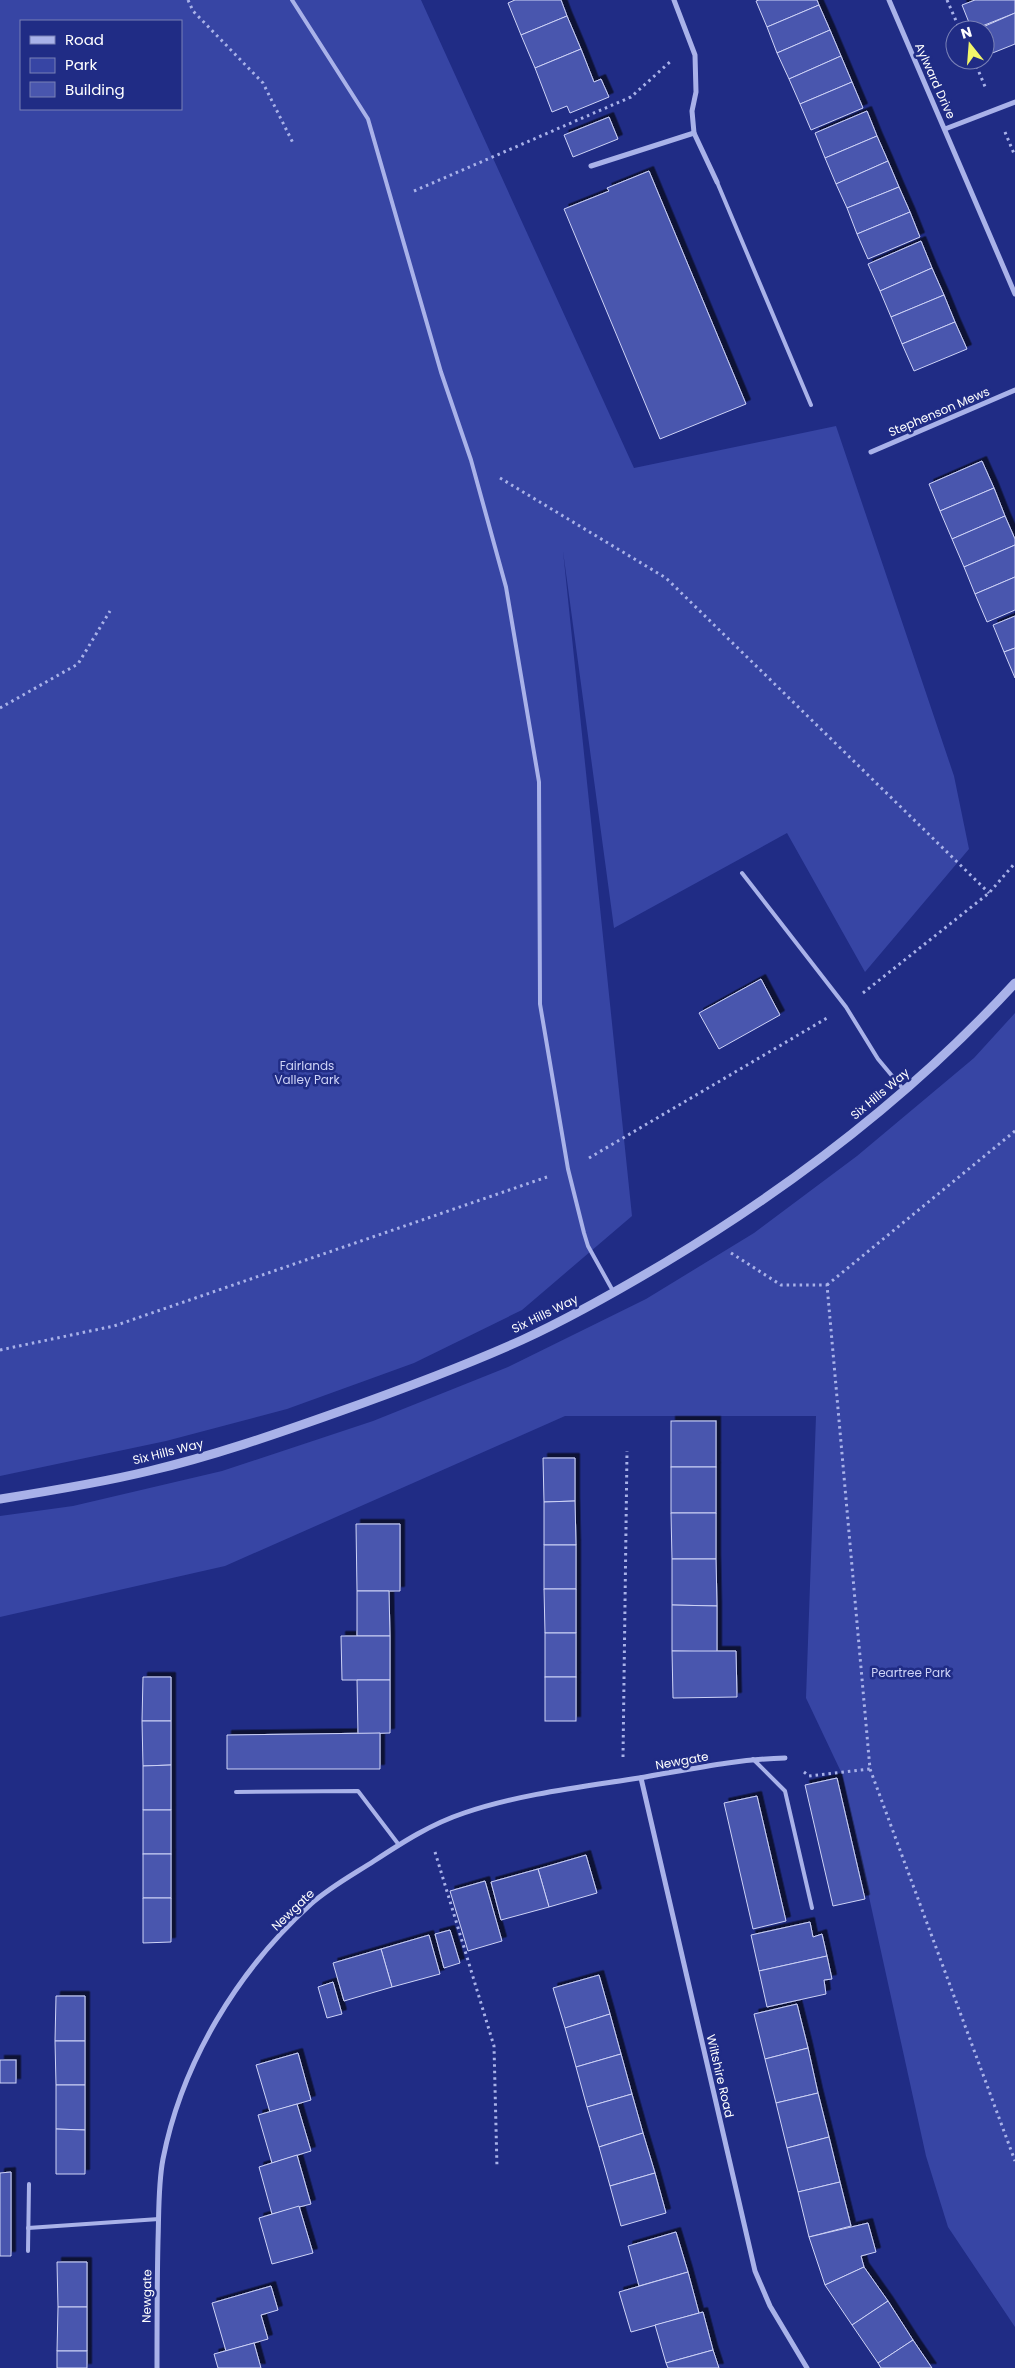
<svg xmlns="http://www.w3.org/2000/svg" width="1015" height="2368" font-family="Poppins,sans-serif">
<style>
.green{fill:#3745a4;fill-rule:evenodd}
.building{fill:#4956ae;stroke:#ced3f7;filter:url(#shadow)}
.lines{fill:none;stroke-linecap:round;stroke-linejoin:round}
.path{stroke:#a9b2e9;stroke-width:3;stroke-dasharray:2.5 4;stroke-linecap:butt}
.service{stroke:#a9b2e9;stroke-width:4}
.minor{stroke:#a9b2e9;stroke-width:5}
.tertiary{stroke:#a9b2e9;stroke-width:9}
.labels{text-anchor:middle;stroke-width:5;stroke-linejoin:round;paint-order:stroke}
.street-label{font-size:12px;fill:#fff;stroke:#202c85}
.park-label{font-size:12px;fill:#ced3f7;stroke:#202c85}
</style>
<defs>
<filter id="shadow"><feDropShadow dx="4.5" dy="-4.5" stdDeviation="0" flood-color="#0009"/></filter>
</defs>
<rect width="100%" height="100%" fill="#202c85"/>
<!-- green -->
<g class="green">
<path d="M0 0H421L634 468 836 426 954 776 969 849 865 972 787 833 614 928 563 551 632 1216 522 1310 414 1363 287 1409 166 1441 0 1476ZM21 21H181V109H21Z"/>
<path d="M1015 1013V2327L948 2227 926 2156 842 1774 806 1698 816 1416H565L225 1566 0 1617V1516L73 1506 222 1471 373 1421 508 1367 646 1299 754 1233 857 1156 974 1058Z"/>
</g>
<!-- building -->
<g class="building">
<path d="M515 0H561L567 16 521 35 508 3Z"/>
<path d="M759 0H817L819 5 767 27 756 1Z"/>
<path d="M975 0H1015V13L972 30 962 5Z"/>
<path d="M819 5 830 30 777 53 767 27Z"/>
<path d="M1015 13V44L985 56V30H976Z"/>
<path d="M567 16 581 49 535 68 521 35Z"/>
<path d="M830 30 841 56 789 79 777 53Z"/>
<path d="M581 49 594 82 601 79 609 97 570 113 567 106 552 112 535 68Z"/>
<path d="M841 56 852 82 800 104 789 79Z"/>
<path d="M852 82 863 108 811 130 800 104Z"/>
<path d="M867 111 877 136 825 158 815 133Z"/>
<path d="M609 117 618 139 573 157 564 135Z"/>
<path d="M877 136 888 161 836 184 825 158Z"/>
<path d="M888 161 899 187 847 208 836 184Z"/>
<path d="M649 171 746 404 660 439 564 209 609 191 607 188Z"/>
<path d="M899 187 910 212 857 234 847 208Z"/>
<path d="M910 212 920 237 868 259 857 234Z"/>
<path d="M921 241 932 268 880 291 868 264Z"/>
<path d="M932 268 944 295 891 317 880 291Z"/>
<path d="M944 295 955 322 902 344 891 317Z"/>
<path d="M955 322 967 349 914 371 902 344Z"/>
<path d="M982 461 994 488 940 511 929 484Z"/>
<path d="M994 488 1005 516 952 539 940 511Z"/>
<path d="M1005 516 1015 539V545L964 567 952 539Z"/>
<path d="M1015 545V577L975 594 964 567Z"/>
<path d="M1015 577V610L987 622 975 594Z"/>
<path d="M1015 616V648L1004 652 993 625Z"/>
<path d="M1015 648V678L1004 652Z"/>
<path d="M761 979 780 1015 719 1049 699 1013Z"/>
<rect x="671" y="1421" width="45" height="46"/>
<path d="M543 1458H575V1501L544 1502Z"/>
<rect x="671" y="1467" width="45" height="46"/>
<path d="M575 1501 576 1545H544V1502Z"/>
<path d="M671 1513H716V1559H672Z"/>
<path d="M356 1524H400V1591H357Z"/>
<rect x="544" y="1545" width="32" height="44"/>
<path d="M672 1559H716L717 1606 672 1605Z"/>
<path d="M544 1589H576V1633H545Z"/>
<path d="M357 1591H389L390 1636H357Z"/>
<path d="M672 1605 717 1606V1652L672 1651Z"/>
<rect x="545" y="1633" width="31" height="44"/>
<path d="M341 1636H390V1680H342Z"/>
<path d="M672 1651H736L737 1697 673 1698Z"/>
<path d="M143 1677H171V1721H142Z"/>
<rect x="545" y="1677" width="31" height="44"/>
<path d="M357 1680H390V1733L358 1734Z"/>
<path d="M142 1721H171V1765L143 1766Z"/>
<path d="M380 1733V1769H227V1735Z"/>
<path d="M171 1765V1810H143V1766Z"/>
<path d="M837 1778 865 1899 833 1906 805 1785Z"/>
<path d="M757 1796 786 1921 753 1929 724 1803Z"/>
<rect x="143" y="1810" width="28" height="44"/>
<rect x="143" y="1854" width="28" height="44"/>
<path d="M586 1855 597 1893 549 1907 538 1869Z"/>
<path d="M538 1869 549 1907 501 1920 491 1882Z"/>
<path d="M485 1881 502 1941 468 1951 450 1891Z"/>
<path d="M143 1898H171V1942L143 1943Z"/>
<path d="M810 1922 813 1937 822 1934 827 1956 759 1971 751 1935Z"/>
<path d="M450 1930 460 1963 444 1968 435 1934Z"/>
<path d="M429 1935 440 1974 392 1987 381 1949Z"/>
<path d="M381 1949 392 1987 344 2001 333 1963Z"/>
<path d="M827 1956 832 1979 824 1980 826 1994 767 2007 759 1971Z"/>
<path d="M599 1975 610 2014 565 2028 553 1988Z"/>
<path d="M333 1982 342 2014 327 2018 318 1987Z"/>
<path d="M56 1996H85V2041H55Z"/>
<path d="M797 2004 808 2048 765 2059 754 2014Z"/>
<path d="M610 2014 621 2054 576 2067 565 2028Z"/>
<path d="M55 2041H85V2085H56Z"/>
<path d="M808 2048 818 2093 776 2103 765 2059Z"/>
<path d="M298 2053 311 2100 270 2112 256 2065Z"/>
<path d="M621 2054 632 2094 587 2107 576 2067Z"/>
<rect x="0" y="2060" width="16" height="23"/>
<path d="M56 2085H85V2130L56 2129Z"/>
<path d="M818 2093 829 2137 787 2148 776 2103Z"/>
<path d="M632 2094 643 2133 599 2147 587 2107Z"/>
<path d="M297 2104 311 2151 272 2163 258 2115Z"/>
<path d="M56 2129 85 2130V2174H56Z"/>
<path d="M643 2133 655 2173 610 2186 599 2147Z"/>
<path d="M829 2137 840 2182 798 2192 787 2148Z"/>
<path d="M297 2155 311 2204 272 2214 259 2167Z"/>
<path d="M11 2172V2256H0V2173Z"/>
<path d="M655 2173 666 2213 621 2226 610 2186Z"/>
<path d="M840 2182 851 2226 809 2237 798 2192Z"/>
<path d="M299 2206 313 2253 272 2264 259 2218Z"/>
<path d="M868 2223 876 2252 861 2256 864 2267 825 2285 809 2237Z"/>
<path d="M676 2232 688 2272 639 2286 628 2246Z"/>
<path d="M57 2262H87V2307H58Z"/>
<path d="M864 2267 888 2301 852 2325 825 2285Z"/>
<path d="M688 2272 699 2313 631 2332 619 2292Z"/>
<path d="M271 2286 278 2310 261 2315 268 2339 226 2351 212 2303Z"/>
<path d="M888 2301 913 2340 878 2363 852 2325Z"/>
<path d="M58 2307H87V2351H57Z"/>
<path d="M703 2312 713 2350 666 2363 655 2325Z"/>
<path d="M913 2340 932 2368H881L878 2363Z"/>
<path d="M254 2343 261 2368H218L214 2354Z"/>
<path d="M713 2350 719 2368H668L666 2363Z"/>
<rect x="57" y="2351" width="30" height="17"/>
</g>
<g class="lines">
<!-- path -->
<g class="path">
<path d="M188 0 193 11 263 83 294 145"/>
<path d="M947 0 960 30"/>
<path d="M974 60 986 89"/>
<path d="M1005 132 1015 156"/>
<path d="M414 191 631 97 671 61"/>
<path d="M500 478 666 578 989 893"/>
<path d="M0 708 78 664 110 611"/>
<path d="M863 993 989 893 1015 863"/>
<path d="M589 1158 827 1018"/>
<path d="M731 1253 781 1285H827L870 1769 1015 2161"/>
<path d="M827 1285 1015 1131"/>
<path d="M0 1350 114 1326 547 1177"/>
<path d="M623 1757 627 1451"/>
<path d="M804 1772 809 1776 870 1769"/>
<path d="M435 1852 494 2046 497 2168"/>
</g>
<!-- service -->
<g class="service">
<path d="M292 0 368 119 441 372 471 460 506 587 539 782 540 1004 568 1169 584 1233 588 1246 613 1291"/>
<path d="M717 182 811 405"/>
<path d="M742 873 846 1007 878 1059 903 1089"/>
<path d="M753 1759 785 1791 812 1908"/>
<path d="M236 1792 358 1791 399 1845"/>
<path d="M28 2228 159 2219"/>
<path d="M28 2251 29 2184"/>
</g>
<!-- minor -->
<g class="minor">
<path d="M674 0 695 55 696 92 692 111 694 133 717 182"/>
<path d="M889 0 1015 294"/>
<path d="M945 129 1015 102"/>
<path d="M591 166 694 133"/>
<path d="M871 452 1015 390"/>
<path d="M641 1778 755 2271 770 2306 807 2368"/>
<path d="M157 2368C157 2326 157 2283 158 2241 159 2214 158 2185 163 2159 182 2062 238 1970 311 1904 330 1887 354 1874 374 1861 403 1842 431 1824 464 1813 520 1794 581 1787 639 1778 687 1770 735 1759 785 1758"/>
</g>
<!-- tertiary -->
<path class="tertiary" d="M0 1499C50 1491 100 1483 149 1471 213 1456 276 1434 338 1412 400 1390 462 1367 522 1340 572 1317 619 1290 666 1262 794 1185 914 1093 1015 983"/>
</g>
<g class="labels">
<!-- street labels -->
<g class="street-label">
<text transform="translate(935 81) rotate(66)" y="4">Aylward Drive</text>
<text transform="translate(939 412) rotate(-23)" y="4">Stephenson Mews</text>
<text transform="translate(880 1094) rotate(-40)" y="4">Six Hills Way</text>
<text transform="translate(545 1314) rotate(-26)" y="4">Six Hills Way</text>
<text transform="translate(168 1452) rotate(-14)" y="4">Six Hills Way</text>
<text transform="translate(682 1761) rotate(-10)" y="4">Newgate</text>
<text transform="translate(293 1910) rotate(-44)" y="4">Newgate</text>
<text transform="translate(720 2076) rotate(77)" y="4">Wiltshire Road</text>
<text transform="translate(147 2296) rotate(-89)" y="4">Newgate</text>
</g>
<!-- park labels -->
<g class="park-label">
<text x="307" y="1070">Fairlands<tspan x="307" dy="14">Valley Park</tspan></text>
<text x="911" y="1677">Peartree Park</text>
</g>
</g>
<!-- legend -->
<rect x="20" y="20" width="162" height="90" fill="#202c85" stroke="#7980b6"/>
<rect x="30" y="36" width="25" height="8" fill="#a9b2e9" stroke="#7980b6"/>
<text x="65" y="45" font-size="15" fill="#ffffff">Road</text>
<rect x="30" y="58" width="25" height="15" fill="#3745a4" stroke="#7980b6"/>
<text x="65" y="70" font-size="15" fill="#ffffff">Park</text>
<rect x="30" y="82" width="25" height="15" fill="#4956ae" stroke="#7980b6"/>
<text x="65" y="95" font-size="15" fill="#ffffff">Building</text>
<!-- north arrow -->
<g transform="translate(970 45) rotate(343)"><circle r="24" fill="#202c85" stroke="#7980b6"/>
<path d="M0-4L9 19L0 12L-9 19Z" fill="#f2f66a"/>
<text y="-8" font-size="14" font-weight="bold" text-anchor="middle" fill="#ffffff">N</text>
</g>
</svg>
